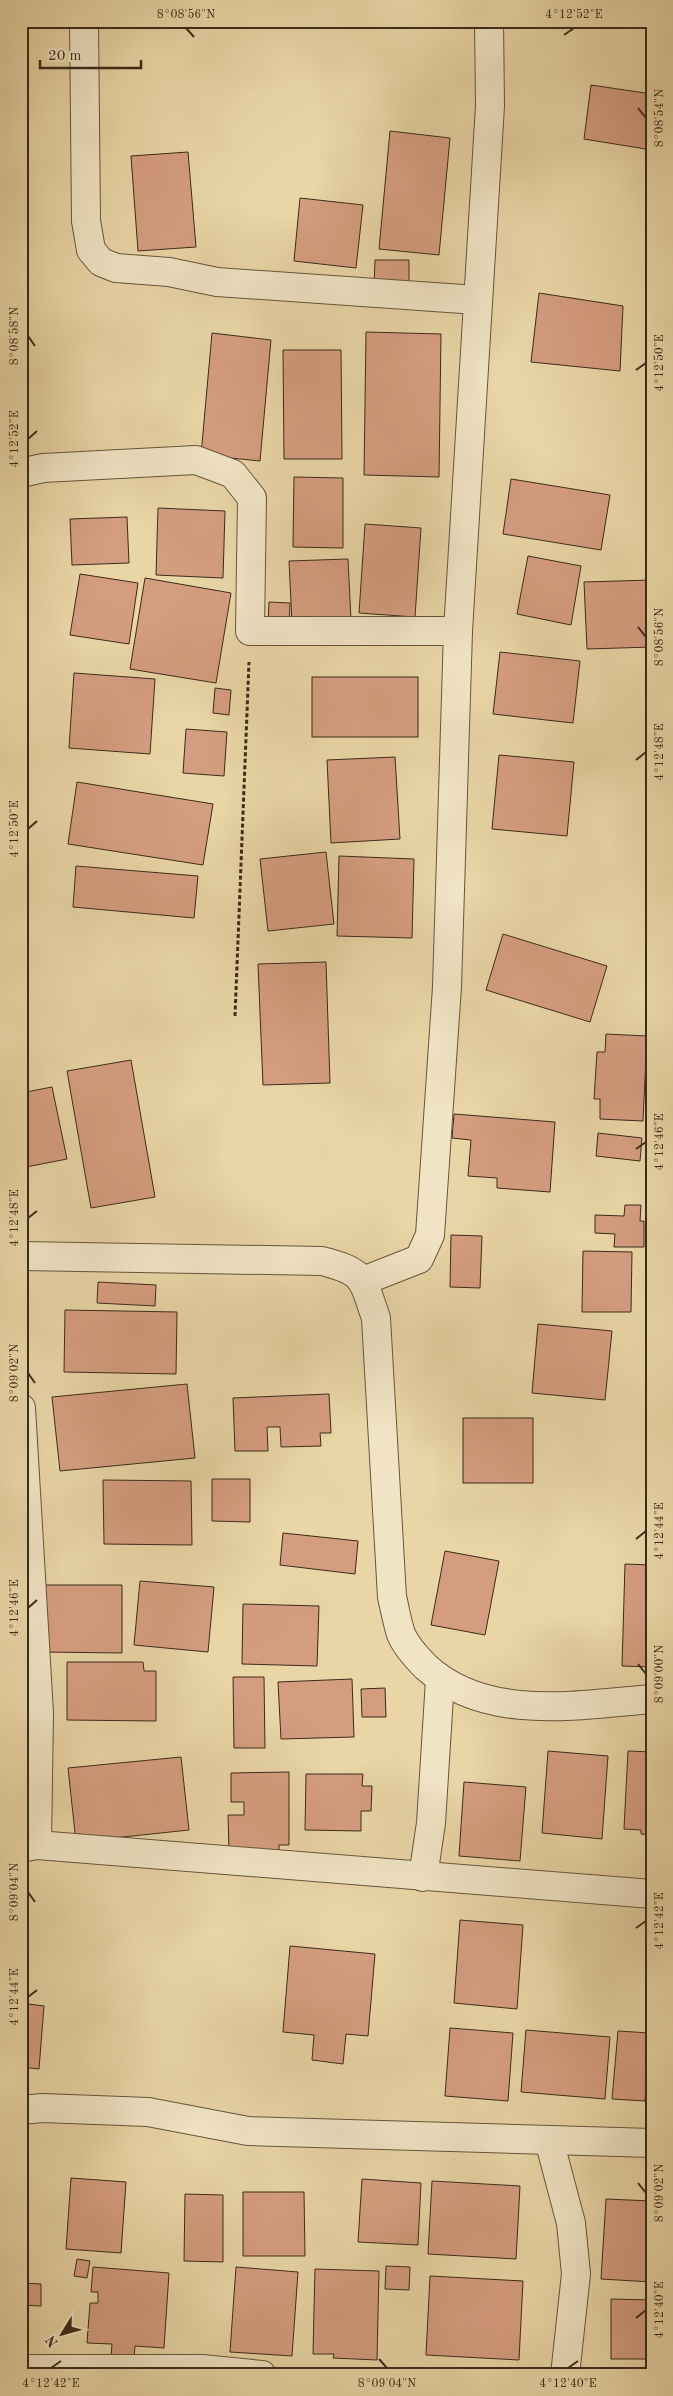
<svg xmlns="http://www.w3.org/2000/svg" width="673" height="2396" font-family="'Old Standard TT',serif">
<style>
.building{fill:#d59d80;stroke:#3b2b19}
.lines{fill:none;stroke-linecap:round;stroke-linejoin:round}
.minor-casing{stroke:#66563c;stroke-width:30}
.path{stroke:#3b2b19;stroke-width:3;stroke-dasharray:4 2.5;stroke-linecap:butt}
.minor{stroke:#f1e4c5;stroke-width:28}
.ticks{fill:none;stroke:#3b2b19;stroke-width:2}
.neatline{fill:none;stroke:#3b2b19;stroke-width:2}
.ticks-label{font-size:12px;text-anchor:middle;fill:#3b2b19}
</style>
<rect width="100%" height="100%" fill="#e9d5a6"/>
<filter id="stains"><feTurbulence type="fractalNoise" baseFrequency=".004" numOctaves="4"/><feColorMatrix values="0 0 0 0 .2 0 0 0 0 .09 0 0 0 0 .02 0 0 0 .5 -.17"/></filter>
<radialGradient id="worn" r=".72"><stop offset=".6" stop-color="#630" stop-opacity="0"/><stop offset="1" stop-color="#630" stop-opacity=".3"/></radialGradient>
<!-- building -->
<g class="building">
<path d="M591 85 652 94V150L584 139Z"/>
<path d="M390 131 450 138 439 255 379 249Z"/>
<path d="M188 152 196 247 138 251 131 156Z"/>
<path d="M300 198 363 205 356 268 294 261Z"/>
<path d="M375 260H409V287L374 286Z"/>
<path d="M539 293 623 306 620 371 531 362Z"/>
<path d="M366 332 441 334 439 477 364 475Z"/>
<path d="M212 333 271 340 260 461 201 455Z"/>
<path d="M283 350H341L342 459H284Z"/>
<path d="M294 477 343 478V548L293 547Z"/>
<path d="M511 479 610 495 601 550 503 534Z"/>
<path d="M158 508 225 511 223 578 156 575Z"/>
<path d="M127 517 129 563 72 565 70 519Z"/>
<path d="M365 524 421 528 415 617 359 613Z"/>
<path d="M528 556 581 566 571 625 517 614Z"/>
<path d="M348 559 351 620 292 623 289 561Z"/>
<path d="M80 574 138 583 129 644 70 635Z"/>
<path d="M145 578 231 593 216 683 130 669Z"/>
<path d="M652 580V647L587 649 584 582Z"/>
<path d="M269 602 290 603 289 628 268 627Z"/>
<path d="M500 652 580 661 573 723 493 714Z"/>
<path d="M74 673 155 679 150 754 69 748Z"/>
<rect x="312" y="677" width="106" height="60"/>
<path d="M215 688 231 690 229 715 213 713Z"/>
<path d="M186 729 227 732 224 776 183 773Z"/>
<path d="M499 755 574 762 567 836 492 829Z"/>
<path d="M395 757 400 839 331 843 327 760Z"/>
<path d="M77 782 213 804 203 865 68 844Z"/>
<path d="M326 852 334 924 268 931 260 859Z"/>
<path d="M339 856 414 859 412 938 337 936Z"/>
<path d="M76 866 198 876 194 918 73 907Z"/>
<path d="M652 916V938H648Z"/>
<path d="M503 934 607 966 590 1022 486 990Z"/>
<path d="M326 962 330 1083 263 1085 258 964Z"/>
<path d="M606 1034 647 1036 643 1121 600 1119V1099H594L597 1052H605Z"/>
<path d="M131 1060 155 1197 91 1208 67 1071Z"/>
<path d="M52 1087 67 1159 21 1168V1093Z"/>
<path d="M454 1114 555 1122 550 1192 497 1188V1178L468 1176 471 1140 452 1138Z"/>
<path d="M598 1133 642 1138 640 1161 596 1156Z"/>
<path d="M625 1205H641L640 1221H644V1247H614L615 1234 595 1233V1215L624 1216Z"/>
<path d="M451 1235 482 1236 480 1288 450 1287Z"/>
<path d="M583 1251 632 1252 631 1312H582Z"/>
<path d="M98 1282 156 1285 155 1306 97 1303Z"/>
<path d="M65 1310 177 1312 176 1374 64 1372Z"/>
<path d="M538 1324 612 1331 605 1400 532 1393Z"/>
<path d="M187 1384 195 1458 60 1471 52 1397Z"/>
<path d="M329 1394 331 1433H320L321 1446 281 1447 280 1427H267L268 1451H235L233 1398Z"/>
<rect x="463" y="1418" width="70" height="65"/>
<path d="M212 1479H250V1522L212 1521Z"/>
<path d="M103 1480 191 1481 192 1545 104 1544Z"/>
<path d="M283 1533 358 1541 355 1574 280 1565Z"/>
<path d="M445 1551 499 1561 485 1635 431 1625Z"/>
<path d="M625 1564 652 1565V1667L622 1666Z"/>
<path d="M140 1581 214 1587 208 1652 134 1645Z"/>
<path d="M42 1585H122V1653L43 1652Z"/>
<path d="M243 1604 319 1606 317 1666 242 1664Z"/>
<path d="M67 1662H143L144 1671H156V1721L67 1720Z"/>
<path d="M233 1677H264L265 1748H234Z"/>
<path d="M352 1679 354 1737 281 1739 278 1682Z"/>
<path d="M385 1688 386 1717H362L361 1689Z"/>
<path d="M548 1751 608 1756 602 1839 542 1833Z"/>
<path d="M628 1751 652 1752V1835L641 1834V1830L624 1829Z"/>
<path d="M181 1757 189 1830 76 1842 68 1768Z"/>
<path d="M289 1772V1845H279V1850L229 1851 228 1815H244V1802H231V1773Z"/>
<path d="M306 1774H363L362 1786H372L371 1811H361V1831L305 1830Z"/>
<path d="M464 1782 526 1787 520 1861 459 1856Z"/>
<path d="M460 1920 523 1925 517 2009 454 2003Z"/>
<path d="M290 1946 375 1954 368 2036 346 2034 343 2064 312 2060 314 2035 283 2032Z"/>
<path d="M21 2003 44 2006 39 2069 21 2067Z"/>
<path d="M450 2028 513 2033 508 2101 445 2096Z"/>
<path d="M526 2030 610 2037 605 2099 521 2092Z"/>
<path d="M618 2031 650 2033 645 2101 612 2099Z"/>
<path d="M71 2178 126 2182 121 2253 66 2249Z"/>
<path d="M362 2179 421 2183 418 2245 358 2242Z"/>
<path d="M432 2181 520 2186 516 2259 428 2254Z"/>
<path d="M243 2192H304L305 2256H243Z"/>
<path d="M185 2194 223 2195V2262L184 2261Z"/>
<path d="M606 2199 652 2201V2282L601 2279Z"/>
<path d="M77 2259 90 2261 87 2278 74 2276Z"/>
<path d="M386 2266 410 2267 409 2290 385 2289Z"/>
<path d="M93 2267 169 2273 164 2348 135 2346 134 2358 111 2356 112 2344 87 2343 90 2303H98V2292H91Z"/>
<path d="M236 2267 298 2272 292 2356 230 2352Z"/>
<path d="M315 2269 379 2271 377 2360 333 2358 334 2354H313Z"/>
<path d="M430 2276 523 2281 519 2360 426 2355Z"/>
<path d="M21 2283 41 2284V2306L21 2305Z"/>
<path d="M611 2299 652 2300V2359H611Z"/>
</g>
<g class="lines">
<!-- minor casing -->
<g class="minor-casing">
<g id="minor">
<path d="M84 21 86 221 91 250 101 262 116 268 169 272 217 282 477 300"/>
<path d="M21 473 43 468 196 460 233 474 252 498 250 631H458"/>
<path d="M21 1256 322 1261C365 1272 362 1278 376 1318L392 1597C395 1609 397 1622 401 1634 406 1646 417 1658 426 1667 486 1722 577 1705 652 1699"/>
<path d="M363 1281 419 1259 430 1235 447 987 458 631 490 106 489 21"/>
<path d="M21 1408 39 1713 37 1845"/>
<path d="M21 1848 37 1845 652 1894"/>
<path d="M423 1877 431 1823 440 1680"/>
<path d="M21 2110 42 2108 148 2112 248 2131 652 2143"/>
<path d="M549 2140 571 2223 576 2274 565 2375"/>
<path d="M21 2369H202L262 2375"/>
</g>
</g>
<!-- path -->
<path class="path" d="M235 1016 249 662"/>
<!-- minor -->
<use href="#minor" class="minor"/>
</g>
<!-- ticks -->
<path class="ticks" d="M186 28 194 37M564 35 574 28M638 108 646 118M28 336 35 346M636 370 646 363M28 439 37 431M638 627 646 637M636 760 646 752M28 829 37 821M636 1149 646 1142M28 1218 37 1211M28 1373 35 1383M636 1539 646 1531M28 1608 37 1600M638 1664 646 1674M28 1892 35 1902M636 1928 646 1921M28 1997 37 1990M638 2183 646 2193M636 2318 646 2310M379 2359 387 2368M51 2368 61 2361M568 2368 578 2361"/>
<!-- margin -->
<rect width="673" height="2396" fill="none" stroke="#e9d5a6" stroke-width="55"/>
<!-- north arrow -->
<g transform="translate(62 2334) rotate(233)" stroke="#f1e4c5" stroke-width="4" paint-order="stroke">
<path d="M0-4L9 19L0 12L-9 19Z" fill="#3b2b19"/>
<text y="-8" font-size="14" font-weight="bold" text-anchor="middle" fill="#3b2b19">N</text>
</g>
<!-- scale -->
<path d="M40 60v8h101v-8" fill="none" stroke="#3b2b19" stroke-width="2.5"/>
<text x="48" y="60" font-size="15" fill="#3b2b19" stroke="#f1e4c5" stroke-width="4" paint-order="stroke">20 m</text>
<rect x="28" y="28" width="618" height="2340" class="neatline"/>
<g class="ticks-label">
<text x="186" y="18">8°08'56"N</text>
<text x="574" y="18">4°12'52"E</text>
<text transform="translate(659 118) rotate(-90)" y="4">8°08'54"N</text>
<text transform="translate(14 336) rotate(-90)" y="4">8°08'58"N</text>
<text transform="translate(659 363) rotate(-90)" y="4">4°12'50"E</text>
<text transform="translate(14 439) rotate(-90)" y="4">4°12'52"E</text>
<text transform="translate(659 637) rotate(-90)" y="4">8°08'56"N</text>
<text transform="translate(659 752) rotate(-90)" y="4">4°12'48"E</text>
<text transform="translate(14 829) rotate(-90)" y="4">4°12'50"E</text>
<text transform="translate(659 1142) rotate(-90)" y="4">4°12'46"E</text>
<text transform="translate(14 1218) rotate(-90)" y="4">4°12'48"E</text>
<text transform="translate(14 1373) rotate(-90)" y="4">8°09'02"N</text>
<text transform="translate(659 1531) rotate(-90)" y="4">4°12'44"E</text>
<text transform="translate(14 1608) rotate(-90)" y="4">4°12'46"E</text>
<text transform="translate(659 1674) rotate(-90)" y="4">8°09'00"N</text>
<text transform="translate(14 1892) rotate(-90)" y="4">8°09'04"N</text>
<text transform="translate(659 1921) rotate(-90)" y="4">4°12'42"E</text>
<text transform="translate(14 1997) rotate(-90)" y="4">4°12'44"E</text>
<text transform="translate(659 2193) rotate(-90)" y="4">8°09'02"N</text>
<text transform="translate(659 2310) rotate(-90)" y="4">4°12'40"E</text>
<text x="51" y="2387">4°12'42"E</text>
<text x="387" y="2387">8°09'04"N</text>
<text x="568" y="2387">4°12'40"E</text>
</g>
<rect width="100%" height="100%" filter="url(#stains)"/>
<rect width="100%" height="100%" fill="url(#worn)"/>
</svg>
